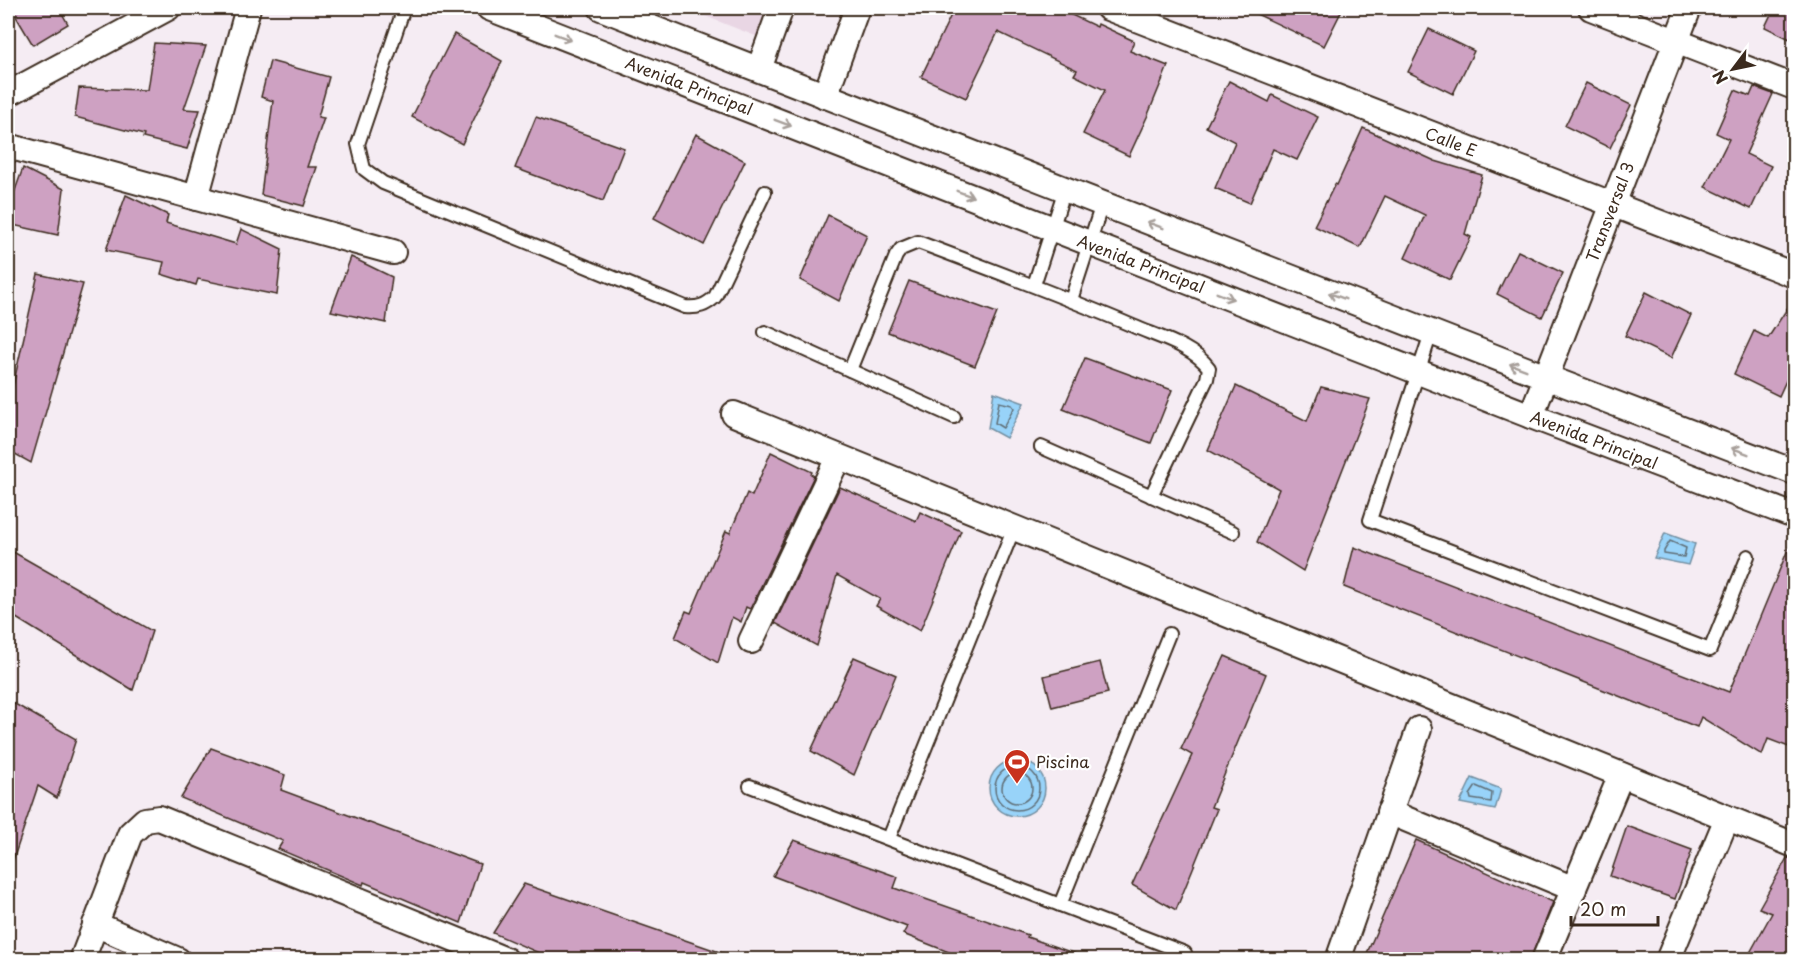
<svg xmlns="http://www.w3.org/2000/svg" width="1802" height="967" font-family="'Playpen Sans',sans-serif">
<style>
.built{fill:#e9d6e4}
.water{fill:#98d3f9;stroke:#738fa1;stroke-width:1.5}
.lines{fill:none;stroke-linecap:round;stroke-linejoin:round}
.shore{stroke:#606e76;stroke-width:1.5}
.building{fill:#cea1c2;stroke:#3b2a1e;stroke-width:1.5}
.service-casing{stroke:#3b2a1e;stroke-width:16}
.minor-casing{stroke:#3b2a1e;stroke-width:28}
.service{stroke:#fff;stroke-width:12}
.minor{stroke:#fff;stroke-width:24}
.oneway{stroke:#a79f9a}
.labels{text-anchor:middle;stroke-width:4.5;stroke-linejoin:round;paint-order:stroke}
.street-label{font-size:16px;fill:#3b2a1e;stroke:#fff}
.poi-label{font-size:16px;fill:#3b2a1e;stroke:#fff;text-anchor:start}
</style>
<rect width="100%" height="100%" fill="#f5ecf3"/>
<filter id="ink" filterUnits="userSpaceOnUse"><feTurbulence type="fractalNoise" baseFrequency=".0167" numOctaves="2"/><feDisplacementMap in="SourceGraphic" scale="12" xChannelSelector="R" yChannelSelector="G"/><feConvolveMatrix kernelMatrix="1 2 1 2 8 2 1 2 1" color-interpolation-filters="sRGB"/></filter>
<g filter="url(#ink)">
<!-- built -->
<path class="built" d="M685 8H768L758 37Z"/>
<!-- water -->
<g class="water">
<path d="M994 392 1024 403 1006 438 988 428Z"/>
<path d="M1665 533 1695 544 1688 565 1654 558Z"/>
<circle cx="1017" cy="788" r="28"/>
<path d="M1472 778 1501 789 1495 810 1460 803Z"/>
</g>
<g class="lines">
<!-- shore -->
<g class="shore">
<path d="M999 402 1012 405 1014 408 1003 428 995 423Z"/>
<path d="M1670 541 1686 548 1684 557 1664 554V551Z"/>
<circle cx="1017" cy="788" r="22"/>
<circle cx="1017" cy="788" r="15"/>
<path d="M1476 786 1492 793 1491 802 1471 799 1470 795Z"/>
</g>
</g>
<!-- building -->
<g class="building">
<path d="M11 8H59L68 24 33 45Z"/>
<path d="M946 8H1057L1097 27 1098 24 1134 41 1130 51 1168 66 1147 117 1129 156 1083 134 1105 90 1074 75 1077 70 998 32 966 98 921 77 953 11Z"/>
<path d="M1244 8H1343L1324 46Z"/>
<path d="M1774 8H1794V41L1765 27Z"/>
<path d="M1429 29 1474 51 1453 94 1408 72Z"/>
<path d="M454 34 502 61 462 144 412 117Z"/>
<path d="M154 43 206 46 184 109 200 110 187 149 143 138 144 135 75 117 79 88 147 90Z"/>
<path d="M270 61 329 77 318 117 324 118 307 167H317L304 206 261 195 273 101 261 97Z"/>
<path d="M1229 81 1269 102 1272 95 1318 117 1297 160 1273 149 1250 203 1215 188 1235 142 1206 127Z"/>
<path d="M1586 83 1631 105 1610 148 1565 126Z"/>
<path d="M1754 87 1773 94 1746 154 1771 166 1751 209 1705 187 1729 139 1716 133 1735 90 1750 96Z"/>
<path d="M536 117 624 148 603 201 515 168Z"/>
<path d="M1363 128 1435 161 1482 175 1465 234 1471 237 1450 280 1405 258 1425 215 1385 196 1360 248 1314 226 1335 184 1337 185Z"/>
<path d="M696 134 745 161 704 245 654 218Z"/>
<path d="M23 168 64 189 58 235 8 224V210Z"/>
<path d="M126 195 168 215 166 223 236 244 241 229 282 249 277 295 198 279 196 285 161 274 164 262 106 250Z"/>
<path d="M828 215 867 235 839 301 800 280Z"/>
<path d="M1518 251 1563 273 1542 317 1497 294Z"/>
<path d="M351 257 392 277 386 323 331 311Z"/>
<path d="M38 274 83 284 31 463 8 450V408Z"/>
<path d="M909 281 997 313 975 366 888 332Z"/>
<path d="M1646 292 1691 315 1671 358 1625 336Z"/>
<path d="M1794 298V363L1779 396 1734 374 1754 331 1768 338Z"/>
<path d="M1085 358 1172 390 1151 443 1063 409Z"/>
<path d="M1236 386 1307 421 1321 387 1370 399 1303 571 1257 542 1279 489 1208 450Z"/>
<path d="M771 452 812 472 811 474 814 476 750 609 746 607 741 622 732 617 718 663 675 638 686 611 691 613 726 531 730 533 747 493 752 496Z"/>
<path d="M840 487 916 521 920 512 961 531 920 631 876 606 880 599 837 575 817 646 775 623Z"/>
<path d="M1794 535V749L1768 739 1762 755 1701 717 1697 727 1344 587 1354 547 1729 692Z"/>
<path d="M8 549 152 631 133 690 8 613Z"/>
<path d="M1225 656 1266 674 1211 807 1217 809 1176 910 1132 885 1192 755 1181 749Z"/>
<path d="M854 657 896 675 854 775 811 751Z"/>
<path d="M1100 662 1108 693 1052 707 1044 676Z"/>
<path d="M8 700 76 739 57 798 38 786 12 863H8Z"/>
<path d="M211 748 285 775 281 790 480 864 461 923 364 882 363 885 278 849 283 841 181 798Z"/>
<path d="M1627 826 1692 850 1675 899 1610 876Z"/>
<path d="M794 840 898 877 894 888 1028 935 1027 937 1082 956 1081 960H969L903 934 907 927 773 876Z"/>
<path d="M1416 840 1553 902 1530 960H1364Z"/>
<path d="M1787 858 1794 859V960H1746L1772 913 1759 908Z"/>
<path d="M524 884 731 956 730 960H555L493 933Z"/>
</g>
<g class="lines">
<!-- service casing -->
<g class="service-casing">
<g id="service">
<path d="M404 8 358 144 364 169 383 183 685 307C698 308 705 306 715 297L765 192"/>
<path d="M1034 285 1065 189"/>
<path d="M1071 300 1102 204"/>
<path d="M765 332 954 417"/>
<path d="M1431 333 1370 520 1710 650 1748 556"/>
<path d="M850 370 896 256 901 249 918 242C990 269 1062 296 1133 326 1158 337 1193 346 1209 368L1207 379 1151 496"/>
<path d="M1041 447 1233 532"/>
<path d="M750 786 1185 953"/>
<path d="M889 838 1014 528"/>
<path d="M1060 905 1169 634"/>
</g>
</g>
<!-- minor casing -->
<g class="minor-casing">
<g id="minor">
<path d="M489 8 1531 416 1794 516"/>
<path d="M601 8 1546 377 1794 472"/>
<path d="M1108 8 1794 275"/>
<path d="M1591 8 1794 87"/>
<path d="M759 69 781 8"/>
<path d="M8 94 168 8"/>
<path d="M825 96 857 8"/>
<path d="M8 146 393 252"/>
<path d="M196 198 248 8"/>
<path d="M734 414 1794 845"/>
<path d="M1531 416 1689 8"/>
<path d="M751 641 837 460 840 458"/>
<path d="M1389 812 1574 889"/>
<path d="M95 924 178 960"/>
<path d="M82 960 130 834 145 820 159 818 506 960"/>
<path d="M1338 960 1419 729"/>
<path d="M1544 960 1621 775"/>
<path d="M1668 960 1727 818"/>
</g>
</g>
<!-- service -->
<use href="#service" class="service"/>
<!-- minor -->
<use href="#minor" class="minor"/>
</g>
<!-- one-way arrows -->
<defs><path id="oneway-shaft" d="M-6 0H5M1.5-3L5.5 0L1.5 3" fill="none" stroke-width="1.6" stroke-linecap="round" stroke-linejoin="round" transform="scale(1.5)"/></defs>
<g class="oneway">
<use href="#oneway-shaft" transform="translate(563 37) rotate(21)"/>
<use href="#oneway-shaft" transform="translate(783 123) rotate(21)"/>
<use href="#oneway-shaft" transform="translate(965 194) rotate(21)"/>
<use href="#oneway-shaft" transform="translate(1155 225) rotate(-159)"/>
<use href="#oneway-shaft" transform="translate(1225 296) rotate(21)"/>
<use href="#oneway-shaft" transform="translate(1337 296) rotate(-159)"/>
<use href="#oneway-shaft" transform="translate(1518 367) rotate(-159)"/>
<use href="#oneway-shaft" transform="translate(1740 451) rotate(-159)"/>
</g>
</g>
<!-- icons -->
<defs>
<g id="stadium-pin" transform="scale(1.35)"><path d="M0 17L-7.5 6A9.5 9.5 0 1 1 7.5 6Z" fill="#c8321e" stroke="#fff"/><path d="M0-5a6.5 5 0 1 0 0 10a6.5 5 0 1 0 0-10ZM-3.5-1.8h7v3.6h-7Z" fill="#fff"/></g>
</defs>
<g fill-rule="evenodd">
<use href="#stadium-pin" x="1017" y="762"/>
</g>
<g class="labels">
<!-- street labels -->
<g class="street-label">
<text transform="translate(689 86) rotate(21)" y="6">Avenida Principal</text>
<text transform="translate(1451 142) rotate(21)" y="6">Calle E</text>
<text transform="translate(1610 212) rotate(-69)" y="6">Transversal 3</text>
<text transform="translate(1141 264) rotate(21)" y="6">Avenida Principal</text>
<text transform="translate(1594 440) rotate(21)" y="6">Avenida Principal</text>
</g>
<!-- poi labels -->
<g class="poi-label">
<text x="1036" y="768">Piscina</text>
</g>
</g>
<!-- margin -->
<rect width="1802" height="967" fill="none" stroke="#fff" stroke-width="30"/>
<rect x="15" y="15" width="1772" height="937" fill="none" stroke="#3b2a1e" stroke-width="2" filter="url(#ink)"/>
<!-- north arrow -->
<g transform="translate(1733 69) rotate(238)" stroke="#ffffff" stroke-width="4.5" paint-order="stroke">
<path d="M0-4.5L10 22L0 15L-10 22Z" fill="#3b2a1e"/>
<text y="-9" font-size="16" font-weight="bold" text-anchor="middle" fill="#3b2a1e">N</text>
</g>
<!-- scale -->
<path d="M1571 916v9h87v-9" fill="none" stroke="#3b2a1e" stroke-width="3"/>
<text x="1580" y="916" font-size="18" fill="#3b2a1e" stroke="#ffffff" stroke-width="4.5" paint-order="stroke">20 m</text>
</svg>
